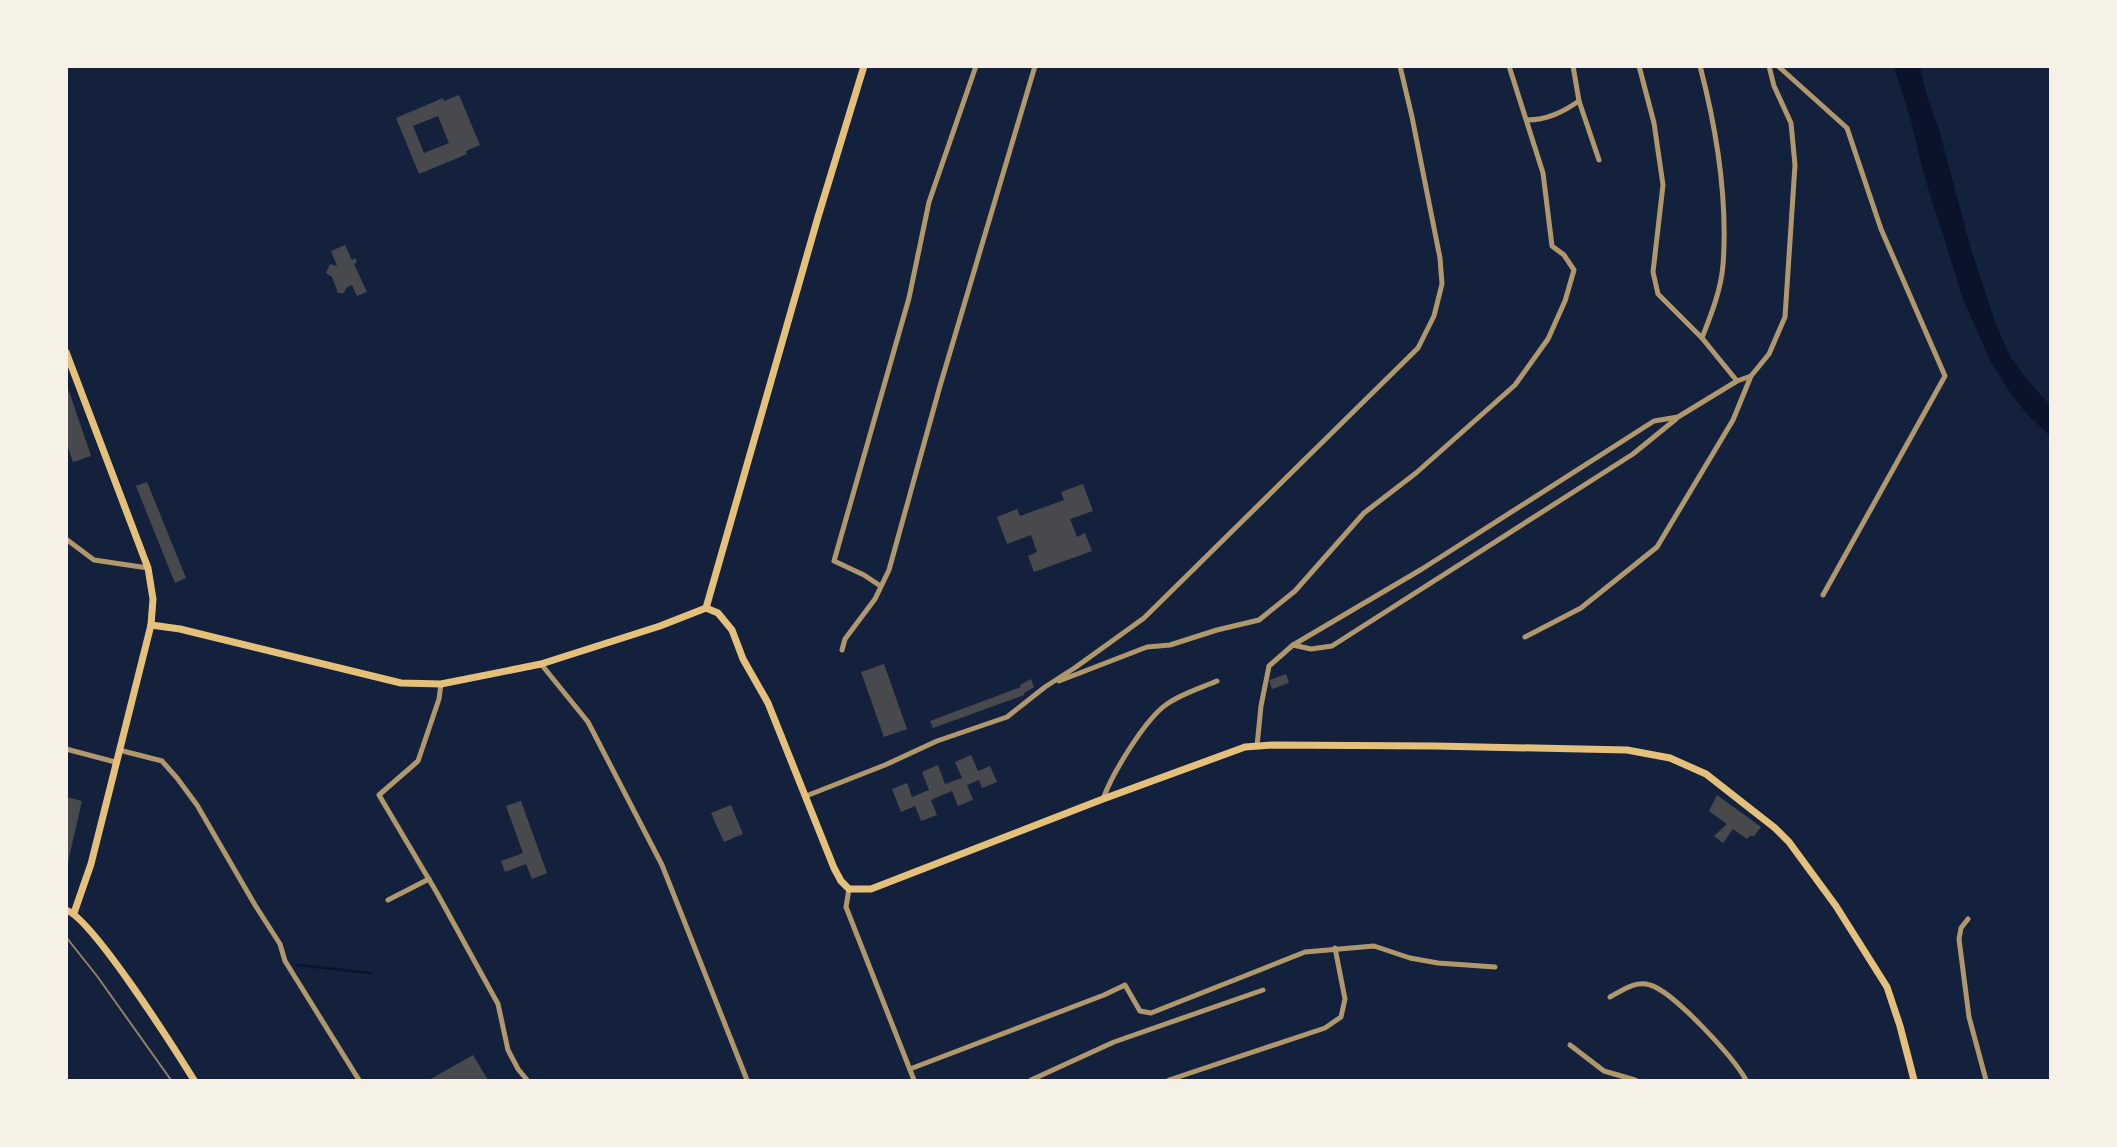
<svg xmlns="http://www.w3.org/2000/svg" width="2117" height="1147" font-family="'Open Sans',sans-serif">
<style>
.water{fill:#0b132b}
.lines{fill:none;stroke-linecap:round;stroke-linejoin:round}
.stream{stroke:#0b132b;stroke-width:2.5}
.building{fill:#48494c;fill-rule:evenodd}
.minor{stroke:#b1986c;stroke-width:5}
.secondary{stroke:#e5c07b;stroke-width:7}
.tram{stroke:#918062;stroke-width:2}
</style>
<rect width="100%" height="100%" fill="#14213d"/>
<!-- water -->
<path class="water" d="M1894 67H1920L1928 100 1939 129 1969 242 1996 325 2011 358 2029 382 2050 405V436L2025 412 2007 388 1991 362 1963 299 1923 172 1911 121Z"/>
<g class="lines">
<!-- stream -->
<path class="stream" d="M297 965 371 973"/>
</g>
<!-- building -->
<g class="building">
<path d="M459 95 480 145 466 151 467 154 419 174 396 118 443 98 444 101ZM438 116 449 143 424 153 413 126Z"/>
<path d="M345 245 352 260 355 258 357 262 354 264 367 292 357 296 352 285 346 288 344 293H338L332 277 326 273 330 264 337 266 331 251Z"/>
<path d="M69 391 91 456 73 462 66 442V392Z"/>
<path d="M147 482 186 578 175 583 136 486Z"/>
<path d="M1083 484 1093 511 1070 519 1077 537 1085 533 1092 551 1034 572 1028 556 1037 552 1031 535 1007 544 997 517 1017 509 1020 516 1064 500 1061 492Z"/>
<path d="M884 664 907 729 884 737 861 672Z"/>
<path d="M1286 674 1289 683 1272 689 1269 680Z"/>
<path d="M1031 679 1034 687 1024 693V695L933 728 930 721 1021 687 1020 685Z"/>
<path d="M971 755 978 771 990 766 997 782 982 788 979 780 967 785 973 800 958 806 952 791 931 800 937 815 921 821 915 806 901 812 892 789 907 783 912 797 929 790 922 772 938 765 945 784 962 778 955 762Z"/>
<path d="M1717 795 1761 827 1754 836H1750L1747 839 1733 829 1723 843 1714 836 1727 824 1709 811Z"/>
<path d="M66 797 82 801 68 862 66 861Z"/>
<path d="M521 801 547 873 532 879 526 864 505 872 501 861 523 853 506 806Z"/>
<path d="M731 805 743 834 724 842 711 813Z"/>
<path d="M473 1055 488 1080H429Z"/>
</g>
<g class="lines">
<!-- minor -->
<g class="minor">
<path d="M1573 66 1579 101 1599 160"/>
<path d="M1639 66 1654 123 1663 185 1653 272 1658 294 1702 338"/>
<path d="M1700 66C1717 131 1728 198 1723 265 1721 290 1711 315 1702 338L1737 381"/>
<path d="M1778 66 1847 128 1881 229 1945 376 1823 595"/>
<path d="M1527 120C1547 120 1563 112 1579 101"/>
<path d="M66 539 94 560 148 568"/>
<path d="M879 585 864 575 834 561 909 298 929 202 976 66"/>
<path d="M1525 637 1581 608 1657 547 1733 420 1751 376"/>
<path d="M1293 645 1311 649 1332 646 1633 454 1676 419"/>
<path d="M842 650 845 639 875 599 889 570 940 386 1035 66"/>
<path d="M541 664 588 722 662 865 747 1080"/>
<path d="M1059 681 1147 647 1170 645 1217 630 1259 620 1295 591 1364 513 1416 473 1515 385 1548 339 1565 301 1574 270 1564 255 1552 246 1543 173 1509 66"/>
<path d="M441 684 439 699 418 761 379 795 437 893 498 1004 508 1050 518 1069 527 1080"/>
<path d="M1257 746 1261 706 1269 666 1293 645 1422 569 1654 421 1678 417 1737 381 1751 376 1769 354 1785 317 1795 165 1791 123 1774 86 1769 66"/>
<path d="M66 749 115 762"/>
<path d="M119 750 162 761 177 778 197 805 255 905 280 944 285 961 359 1080"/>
<path d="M806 796 885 765 937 741 1007 717 1045 687 1076 667 1144 618 1418 348 1434 316 1442 284 1440 258 1412 117 1400 66"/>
<path d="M1103 799C1112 774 1145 719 1167 704 1181 694 1201 688 1217 681"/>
<path d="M849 889 846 907 914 1080"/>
<path d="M388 900 429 879"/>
<path d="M1968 919 1961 928 1959 939 1969 1017 1986 1080"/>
<path d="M1610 997C1623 990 1636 980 1650 985 1674 992 1734 1058 1746 1080"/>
<path d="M1570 1045 1604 1071 1635 1080"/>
<path d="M910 1069 1104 995 1125 985 1140 1011 1151 1013 1305 952 1374 946 1410 958 1438 963 1495 967"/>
<path d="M1031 1080 1114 1042 1263 990"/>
<path d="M1169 1080 1325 1028 1341 1017 1345 999 1335 948"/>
</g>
<!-- secondary -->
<g class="secondary">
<path d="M66 352 148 568 153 599 151 625 91 864 74 913"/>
<path d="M706 608 718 613 732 630 743 659 768 703 834 868 841 881 849 889H871L1103 799 1245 747 1273 745 1435 746 1627 750 1670 758 1706 774 1775 828 1789 842 1836 906 1887 987 1900 1026 1914 1080"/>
<path d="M706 608 818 217 864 66"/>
<path d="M151 625 180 629 401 683 441 684 541 664 660 626 706 608"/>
<path d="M66 910C92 918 176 1051 194 1080"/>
</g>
<!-- tram -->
<path class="tram" d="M66 937 97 976 171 1080"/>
</g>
<!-- border -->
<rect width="2117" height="1147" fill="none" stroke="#f6f1e7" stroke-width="136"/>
</svg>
